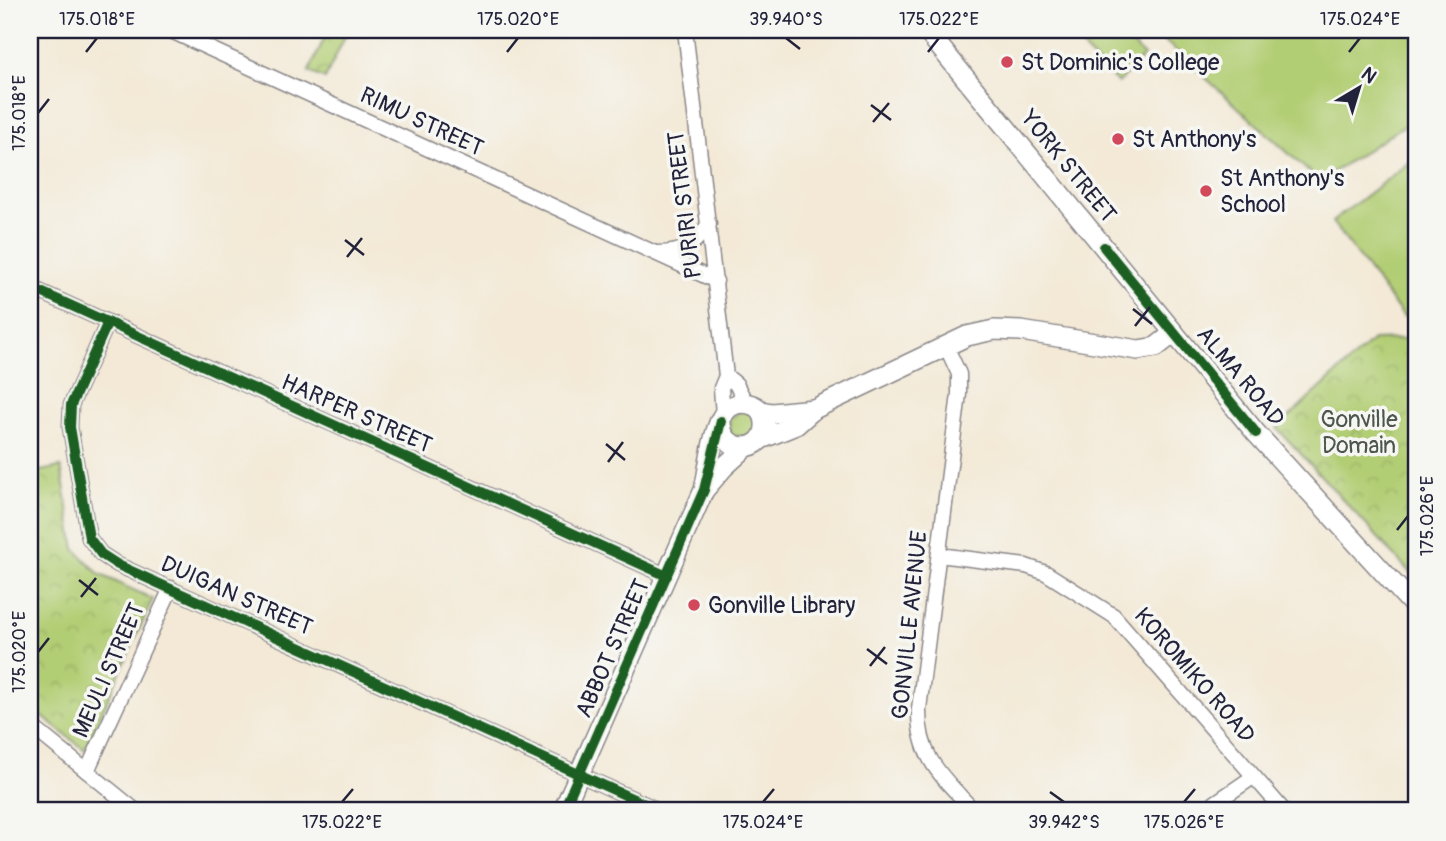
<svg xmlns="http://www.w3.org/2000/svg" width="1446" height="841" font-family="Pangolin,sans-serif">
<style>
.grass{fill:#b2ce74;stroke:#6a7858;stroke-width:2}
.park{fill:url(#park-crowns);stroke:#6a7858;stroke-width:2}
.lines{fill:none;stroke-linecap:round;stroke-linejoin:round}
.street-casing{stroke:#8a8688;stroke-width:17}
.secondary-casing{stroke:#8a8688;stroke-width:22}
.street{stroke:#fff;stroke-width:14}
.secondary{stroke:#fff;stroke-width:19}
.cycleway-casing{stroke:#f6f6f2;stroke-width:15}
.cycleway{stroke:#1b5e20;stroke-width:10}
.ticks{fill:none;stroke:#22223b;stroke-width:2.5}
.poi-dot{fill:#d1495b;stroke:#f6f6f2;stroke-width:2.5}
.labels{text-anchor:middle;stroke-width:7;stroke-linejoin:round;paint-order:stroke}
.poi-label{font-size:23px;fill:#22223b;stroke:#f6f6f2;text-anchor:start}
.street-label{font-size:23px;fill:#22223b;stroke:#f6f6f2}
.park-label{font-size:23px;fill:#4d564c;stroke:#f6f6f2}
.neatline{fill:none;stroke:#22223b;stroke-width:2.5}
.ticks-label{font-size:18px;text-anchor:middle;fill:#22223b}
</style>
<defs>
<pattern id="park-crowns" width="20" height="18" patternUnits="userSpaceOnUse" patternTransform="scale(1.75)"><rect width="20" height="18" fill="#b2ce74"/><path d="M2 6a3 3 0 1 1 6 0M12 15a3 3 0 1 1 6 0" fill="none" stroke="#99b165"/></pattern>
</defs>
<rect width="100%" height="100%" fill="#f6f6f2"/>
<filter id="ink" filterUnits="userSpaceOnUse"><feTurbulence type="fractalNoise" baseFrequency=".0143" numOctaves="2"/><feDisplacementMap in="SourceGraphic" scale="14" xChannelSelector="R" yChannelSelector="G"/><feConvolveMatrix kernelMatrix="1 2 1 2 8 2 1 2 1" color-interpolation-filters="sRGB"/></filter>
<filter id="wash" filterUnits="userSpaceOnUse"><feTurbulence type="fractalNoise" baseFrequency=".00686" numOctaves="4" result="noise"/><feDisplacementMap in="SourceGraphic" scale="28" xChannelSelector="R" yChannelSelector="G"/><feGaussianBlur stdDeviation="1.57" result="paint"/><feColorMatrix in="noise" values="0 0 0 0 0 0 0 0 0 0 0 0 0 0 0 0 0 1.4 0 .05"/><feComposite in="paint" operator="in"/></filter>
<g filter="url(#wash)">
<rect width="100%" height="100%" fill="#f3e9d6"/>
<!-- grass -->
<g class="grass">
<path d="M1080 30H1118L1144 56 1118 83 1072 37Z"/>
<path d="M1153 30H1416V118L1319 181Z"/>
<path d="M1416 157V308L1404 317 1332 222Z"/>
<path d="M743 409 760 420 750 441 731 435 729 419Z"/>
</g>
<!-- park -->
<g class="park">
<path d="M328 30H348L325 79 309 72Z"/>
<path d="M1416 337V579L1277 428 1373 340 1413 339Z"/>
<path d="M61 467 75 549 99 574 153 599 85 750 30 707V473Z"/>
</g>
</g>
<g filter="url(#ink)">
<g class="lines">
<!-- street casing -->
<g class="street-casing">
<g id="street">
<path d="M169 30 716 281"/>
<path d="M685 30 726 376 721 388 723 415"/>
<path d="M657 253C686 253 692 246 709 224"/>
<path d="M30 287 667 576"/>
<path d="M108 322 71 405 70 427 89 538 101 554 118 565 649 806 656 811"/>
<path d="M946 346 959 374V394L919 709C918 759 943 777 974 811"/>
<path d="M726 376 736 384 746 403"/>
<path d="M939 555 1026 566 1046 573 1114 616 1284 811"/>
<path d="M30 725 136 811"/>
<path d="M87 771 171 588"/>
<path d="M1203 811 1253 777"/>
</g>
</g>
<!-- secondary casing -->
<g class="secondary-casing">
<g id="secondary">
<path d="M926 30 1256 433 1416 608"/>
<path d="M761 411 772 413 814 409"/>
<path d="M761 439 796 425 814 409 946 346 967 336 994 330 1021 331 1138 350 1156 347 1174 333"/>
<path d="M705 489 724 467 746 447"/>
<path d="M563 811 704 490C709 469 712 429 725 412 737 397 764 402 765 423 767 455 720 455 721 421"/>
</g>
</g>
<!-- street -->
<use href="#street" class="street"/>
<!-- secondary -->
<use href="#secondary" class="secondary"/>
<!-- cycleway casing -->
<g class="cycleway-casing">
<g id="cycleway">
<path d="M1104 247 1256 433"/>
<path d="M30 287 667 576"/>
<path d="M108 322 71 405 70 427 89 538 101 554 118 565 649 806 656 811"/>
<path d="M563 811 704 490 721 421"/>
</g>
</g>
<!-- cycleway -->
<use href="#cycleway" class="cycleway"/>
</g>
</g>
<!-- ticks -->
<path class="ticks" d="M786 38 800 49M86 52 97 38M507 52 518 38M928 52 939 38M1349 52 1360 38M871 105 891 120M38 113 49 99M873 122 889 103M345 240 364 255M347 257 362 238M1133 309 1152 324M1135 326 1150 307M606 444 625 460M608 462 623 442M1397 530 1408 516M79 580 98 595M81 597 96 578M867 649 887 664M38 652 49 638M870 666 885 647M1050 792 1064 802M342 802 353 789M763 802 774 789M1184 802 1195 789"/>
<!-- markers -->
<g class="poi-dot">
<circle cx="1007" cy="62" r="7"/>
<circle cx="1118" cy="139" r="7"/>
<circle cx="1206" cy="191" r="7"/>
<circle cx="694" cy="605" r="7"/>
</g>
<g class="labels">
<!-- poi labels -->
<g class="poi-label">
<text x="1021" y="70">St Dominic's College</text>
<text x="1132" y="147">St Anthony's</text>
<text x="1220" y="186">St Anthony's<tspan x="1220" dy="26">School</tspan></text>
<text x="708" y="613">Gonville Library</text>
</g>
<!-- street labels -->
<g class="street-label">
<text transform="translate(422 121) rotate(25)" y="8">RIMU STREET</text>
<text transform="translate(1069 166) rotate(51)" y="8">YORK STREET</text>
<text transform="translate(684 205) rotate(-97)" y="8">PURIRI STREET</text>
<text transform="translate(1241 376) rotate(50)" y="8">ALMA ROAD</text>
<text transform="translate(357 413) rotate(24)" y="8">HARPER STREET</text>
<text transform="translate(237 595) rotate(24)" y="8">DUIGAN STREET</text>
<text transform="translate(909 625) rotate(-84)" y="8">GONVILLE AVENUE</text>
<text transform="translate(612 648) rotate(-66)" y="8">ABBOT STREET</text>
<text transform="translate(108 670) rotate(-66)" y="8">MEULI STREET</text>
<text transform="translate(1195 675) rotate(49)" y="8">KOROMIKO ROAD</text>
</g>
<!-- park labels -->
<g class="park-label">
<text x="1359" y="427">Gonville<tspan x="1359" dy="26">Domain</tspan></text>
</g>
</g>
<!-- margin -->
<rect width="1446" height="841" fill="none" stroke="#f6f6f2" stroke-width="77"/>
<!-- north arrow -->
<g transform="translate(1359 88) rotate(38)" stroke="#f6f6f2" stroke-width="5" paint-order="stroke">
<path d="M0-5L12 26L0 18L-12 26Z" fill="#22223b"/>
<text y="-10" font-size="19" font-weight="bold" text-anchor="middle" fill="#22223b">N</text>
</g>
<rect x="38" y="38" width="1370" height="764" class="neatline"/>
<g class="ticks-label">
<text x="97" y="25">175.018°E</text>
<text x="518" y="25">175.020°E</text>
<text x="786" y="25">39.940°S</text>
<text x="939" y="25">175.022°E</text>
<text x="1360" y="25">175.024°E</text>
<text transform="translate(19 113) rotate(-90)" y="6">175.018°E</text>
<text transform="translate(1427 516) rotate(-90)" y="6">175.026°E</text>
<text transform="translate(19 652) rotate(-90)" y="6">175.020°E</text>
<text x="342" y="828">175.022°E</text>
<text x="763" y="828">175.024°E</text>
<text x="1064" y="828">39.942°S</text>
<text x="1184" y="828">175.026°E</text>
</g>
</svg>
